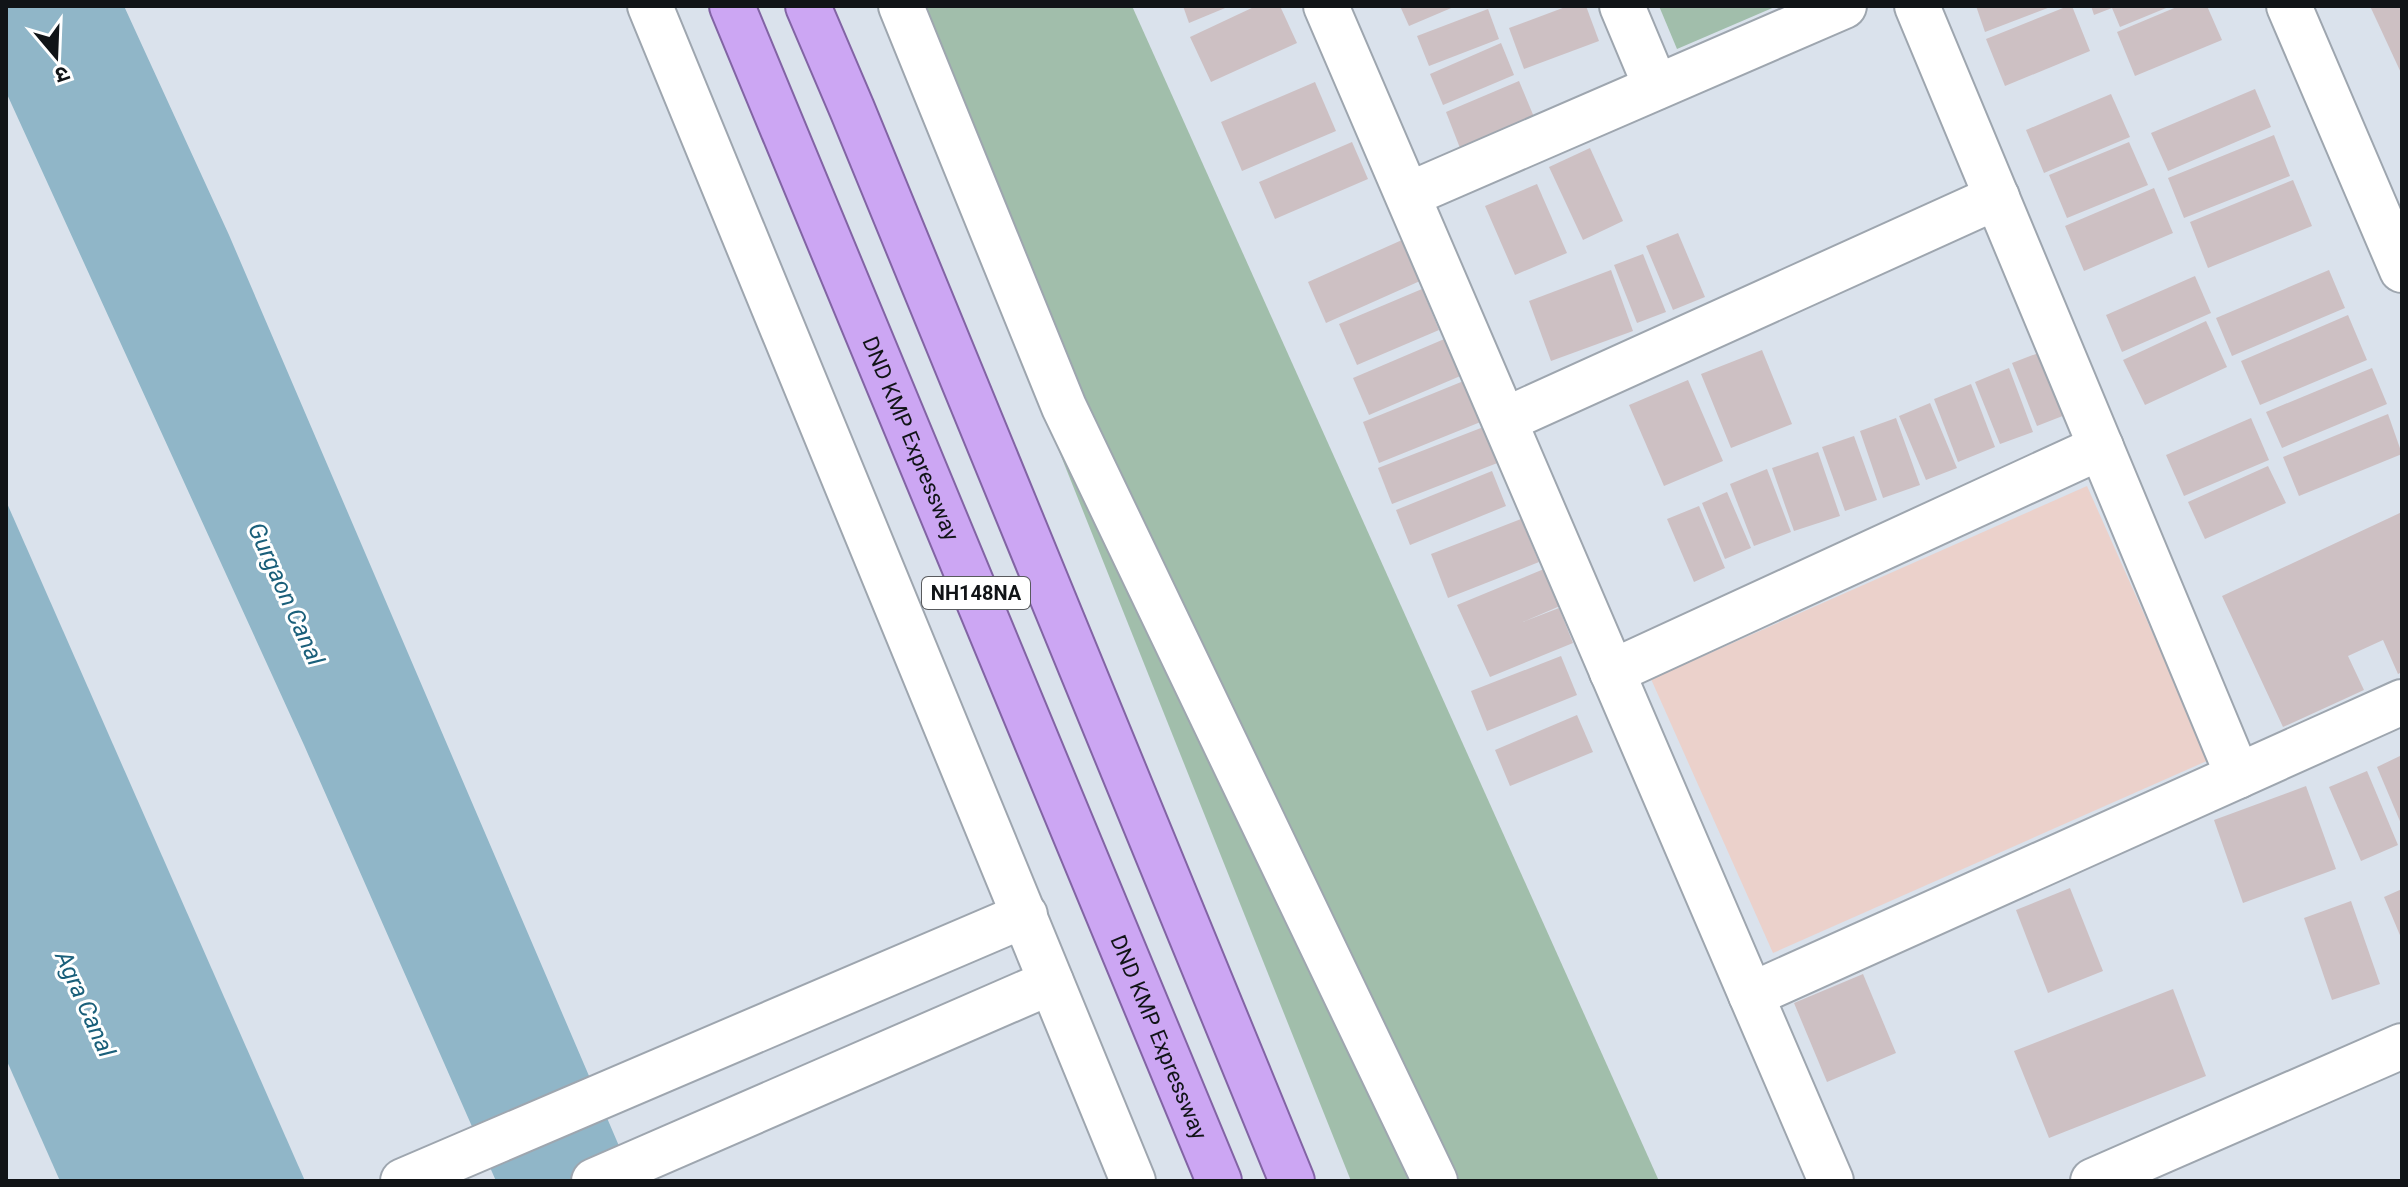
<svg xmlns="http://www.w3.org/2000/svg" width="2408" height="1187" font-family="Roboto,'Noto Sans Devanagari',sans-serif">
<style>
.education{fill:#ebd1cb}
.green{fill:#a1beab}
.water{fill:#90b6c8}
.building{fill:#cdc0c3}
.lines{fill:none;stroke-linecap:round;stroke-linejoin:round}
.minor-casing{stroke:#9ea6af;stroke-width:48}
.tertiary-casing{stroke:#9ea6af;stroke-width:48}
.trunk-casing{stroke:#8264a4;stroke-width:48}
.minor{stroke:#fff;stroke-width:44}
.tertiary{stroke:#fff;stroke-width:44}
.trunk{stroke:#cca6f3;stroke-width:44}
.labels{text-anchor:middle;stroke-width:6;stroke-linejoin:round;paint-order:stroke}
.shield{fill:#fff;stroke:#585a5d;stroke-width:2}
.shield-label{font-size:20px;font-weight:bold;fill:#111417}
.street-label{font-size:22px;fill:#111417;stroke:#fff}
.water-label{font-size:24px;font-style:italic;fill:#1a5f7a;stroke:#fff}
</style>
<rect width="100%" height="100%" fill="#dae2ec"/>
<!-- education -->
<path class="education" d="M2087 486 2209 760 1773 953 1651 679Z"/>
<!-- green -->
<g class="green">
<path d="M881 6H1132L1659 1181H1351Z"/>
<path d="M1659 6H1777L1677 49Z"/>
</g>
<!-- water -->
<g class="water">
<path d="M6 6H124L229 235 634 1181H496L304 745 6 92Z"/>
<path d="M6 501 305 1181H60L6 1059Z"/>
</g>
<!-- building -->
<g class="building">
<path d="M1183 6H1230L1189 23Z"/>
<path d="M1256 6H1280L1297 43 1211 82 1190 37Z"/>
<path d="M1400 6H1456L1409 26Z"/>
<path d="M1568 6H1586L1599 41 1524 69 1509 28Z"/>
<path d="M1976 6H2053L1985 32Z"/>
<path d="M2068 6H2072L2090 51 2005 86 1986 39Z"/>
<path d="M2091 6H2171L2120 27 2112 8 2094 15Z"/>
<path d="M2179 6H2207L2222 40 2135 76 2117 32Z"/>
<path d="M2370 6H2402V75Z"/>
<path d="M1488 9 1499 39 1429 66 1417 36Z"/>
<path d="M1501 43 1514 75 1443 105 1430 74Z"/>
<path d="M1519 81 1534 117 1460 148 1446 112Z"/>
<path d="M1315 82 1336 131 1242 171 1221 122Z"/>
<path d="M2255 89 2271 127 2168 171 2151 133Z"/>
<path d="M2111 94 2130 137 2044 173 2026 130Z"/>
<path d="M2274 135 2290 176 2184 218 2168 178Z"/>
<path d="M1352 142 1368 179 1275 219 1259 182Z"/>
<path d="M2129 142 2148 185 2067 218 2049 175Z"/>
<path d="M1590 148 1623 221 1583 240 1549 167Z"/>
<path d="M2293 180 2312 226 2208 268 2190 222Z"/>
<path d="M1537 184 1567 253 1515 275 1485 206Z"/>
<path d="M2154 188 2173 233 2084 271 2065 226Z"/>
<path d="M1678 233 1705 297 1673 310 1646 246Z"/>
<path d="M1402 240 1420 281 1326 323 1308 282Z"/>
<path d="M1643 254 1666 312 1637 323 1614 265Z"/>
<path d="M1611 270 1633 331 1551 361 1529 301Z"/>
<path d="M2329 270 2345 308 2232 356 2216 318Z"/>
<path d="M2195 276 2211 313 2122 352 2106 315Z"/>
<path d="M1422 289 1439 330 1357 365 1339 324Z"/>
<path d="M2348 315 2367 360 2260 405 2241 361Z"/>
<path d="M2206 321 2227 367 2145 405 2123 360Z"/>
<path d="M1449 337 1465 374 1369 415 1353 378Z"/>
<path d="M2054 347 2078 410 2037 426 2012 363Z"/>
<path d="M1762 350 1792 424 1731 448 1701 374Z"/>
<path d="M2009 368 2033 432 2000 444 1975 382Z"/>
<path d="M2372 368 2387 404 2282 448 2266 412Z"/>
<path d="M1466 380 1483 421 1379 463 1363 422Z"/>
<path d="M1688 380 1723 461 1664 486 1629 405Z"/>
<path d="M1971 384 1995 447 1958 462 1934 399Z"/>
<path d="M1930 403 1957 468 1926 480 1899 416Z"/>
<path d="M2388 414 2402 454 2299 496 2283 457Z"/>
<path d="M1896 418 1920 485 1883 498 1860 431Z"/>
<path d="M2251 418 2269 460 2184 496 2166 455Z"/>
<path d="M1486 426 1500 462 1392 504 1378 468Z"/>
<path d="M1854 436 1877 500 1845 511 1822 447Z"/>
<path d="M1818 452 1840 516 1794 531 1772 468Z"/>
<path d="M2268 466 2286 503 2205 539 2188 502Z"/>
<path d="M1767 469 1791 532 1754 546 1730 484Z"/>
<path d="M1492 471 1506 506 1410 545 1396 510Z"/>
<path d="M1727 492 1751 548 1725 559 1702 503Z"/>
<path d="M1699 506 1725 568 1694 582 1667 519Z"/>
<path d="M2402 512V672L2398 674 2383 640 2348 656 2364 690 2283 727 2222 596Z"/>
<path d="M1521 519 1539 562 1448 598 1431 554Z"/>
<path d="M1544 569 1560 606 1523 622 1559 608 1573 643 1490 677 1457 605Z"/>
<path d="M1561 656 1577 695 1487 731 1471 691Z"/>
<path d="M1577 715 1593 752 1510 786 1495 750Z"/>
<path d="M2402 755V826L2377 767Z"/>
<path d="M2367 771 2398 845 2361 861 2329 787Z"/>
<path d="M2306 786 2336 869 2243 903 2214 820Z"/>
<path d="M2070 888 2103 971 2048 993 2016 910Z"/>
<path d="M2402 889V940L2384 897Z"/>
<path d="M2351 901 2380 984 2332 1000 2304 918Z"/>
<path d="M1863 974 1896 1053 1827 1082 1794 1003Z"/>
<path d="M2173 989 2206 1076 2049 1138 2014 1051Z"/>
</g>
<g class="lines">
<!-- minor casing -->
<g class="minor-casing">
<g id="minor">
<path d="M1326 6 1831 1181"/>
<path d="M1622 6 1656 87"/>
<path d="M1917 6 2238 776"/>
<path d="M2289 6 2402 270"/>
<path d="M1408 195 1844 6"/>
<path d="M1505 420 1997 197"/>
<path d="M1612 672 2101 447"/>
<path d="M1751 995 2402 702"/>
<path d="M2093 1181 2402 1046"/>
</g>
</g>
<!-- tertiary casing -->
<g class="tertiary-casing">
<g id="tertiary">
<path d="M650 6 1133 1181"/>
<path d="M901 6 1064 407 1435 1181"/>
<path d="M403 1181 1025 915"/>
<path d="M594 1181 1051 982"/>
</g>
</g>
<!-- trunk casing -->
<g class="trunk-casing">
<g id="trunk">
<path id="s1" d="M732 6 1219 1181"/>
<path d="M808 6 852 109 1292 1181"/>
</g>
</g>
<!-- minor -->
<use href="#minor" class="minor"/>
<!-- tertiary -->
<use href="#tertiary" class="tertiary"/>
<!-- trunk -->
<use href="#trunk" class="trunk"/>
</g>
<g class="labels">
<!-- shield labels -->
<rect class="shield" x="922" y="577" width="108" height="32" rx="6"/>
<g class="shield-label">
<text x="976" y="600">NH148NA</text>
</g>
<!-- street labels -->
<g class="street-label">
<text dy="8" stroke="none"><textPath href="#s1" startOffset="468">DND KMP Expressway</textPath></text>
<text dy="8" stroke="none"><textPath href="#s1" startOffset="1116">DND KMP Expressway</textPath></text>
</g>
<!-- water labels -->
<g class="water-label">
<text transform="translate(286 594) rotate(66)" y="8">Gurgaon Canal</text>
<text transform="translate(85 1004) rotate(66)" y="8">Agra Canal</text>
</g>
</g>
<!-- border -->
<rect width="2408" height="1187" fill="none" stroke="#111417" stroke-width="16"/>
<!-- north arrow -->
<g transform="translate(56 56) rotate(161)" stroke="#ffffff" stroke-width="6" paint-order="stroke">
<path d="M0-6L14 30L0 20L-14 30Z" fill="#111417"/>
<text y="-12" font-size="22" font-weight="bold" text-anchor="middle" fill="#111417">उ</text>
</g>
</svg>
